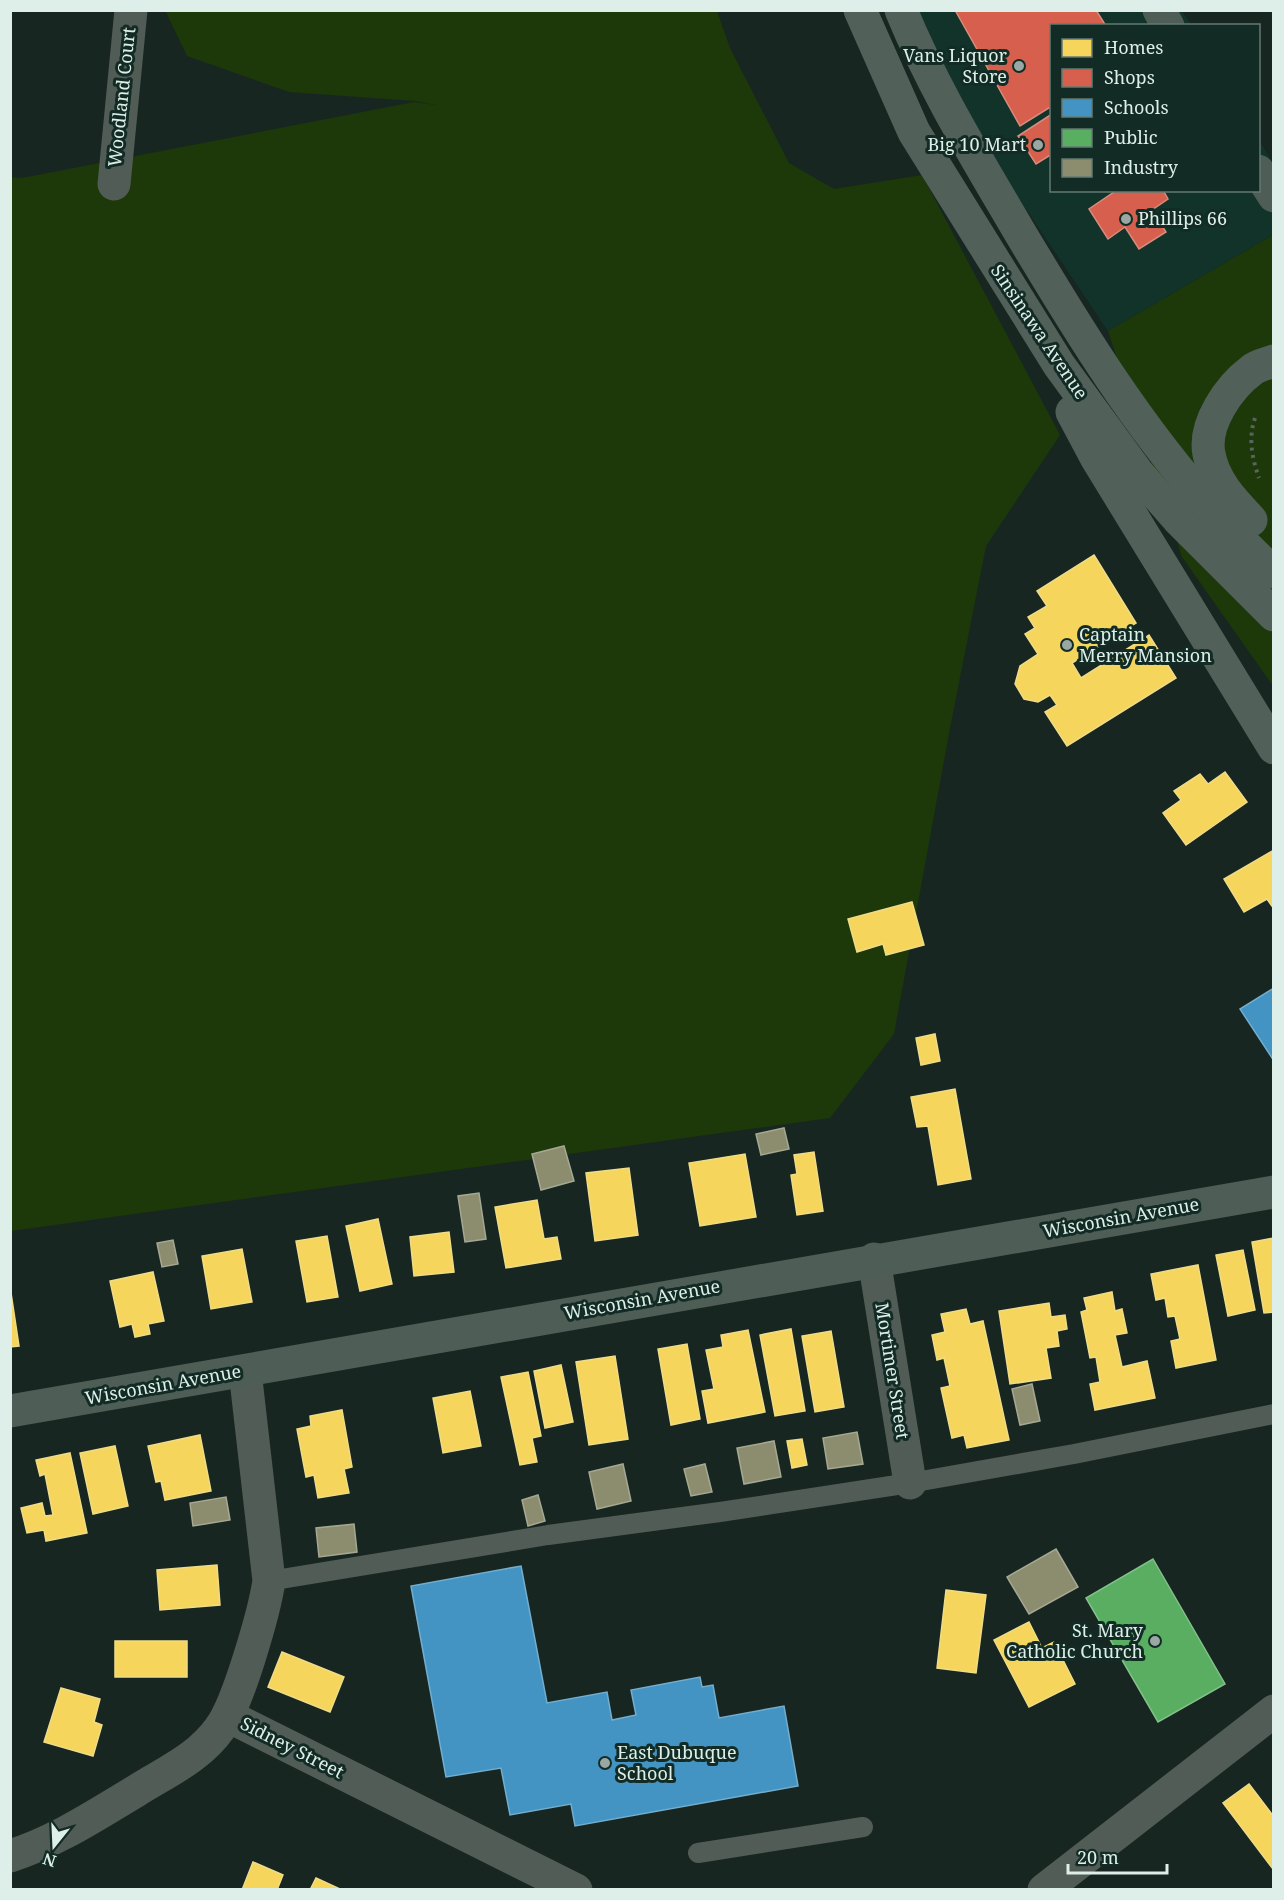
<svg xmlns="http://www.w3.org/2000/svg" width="1284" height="1900" font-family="'Noto Serif',serif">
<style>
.built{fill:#11332a}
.green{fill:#1d3809}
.homes{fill:#f6d55c;stroke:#efdc86;stroke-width:1.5}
.shops{fill:#d6604d;stroke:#d88b7c;stroke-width:1.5}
.schools{fill:#4393c3;stroke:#72aece;stroke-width:1.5}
.public{fill:#5aae61;stroke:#82c18a;stroke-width:1.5}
.industry{fill:#8c8c6e;stroke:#a5a993;stroke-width:1.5}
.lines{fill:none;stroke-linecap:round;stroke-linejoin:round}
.path{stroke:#5a645f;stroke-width:4;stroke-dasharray:3 4.5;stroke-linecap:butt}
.service{stroke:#525c56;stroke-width:20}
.minor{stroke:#525c56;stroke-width:33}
.primary{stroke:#4e5d55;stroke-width:33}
.trunk{stroke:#516058;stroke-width:33}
.poi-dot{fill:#99a8a3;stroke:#122c25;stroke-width:2}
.labels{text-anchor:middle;stroke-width:6;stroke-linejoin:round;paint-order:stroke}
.poi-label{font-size:18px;fill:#deeee8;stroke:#122c25;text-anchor:end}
.street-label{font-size:18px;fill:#deeee8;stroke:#122c25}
</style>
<rect width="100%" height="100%" fill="#182622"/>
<!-- built -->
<path class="built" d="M916 11H1182L1191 25 1052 26V190H1258L1259 139 1273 164V235L1108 331 991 157Z"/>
<!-- green -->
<g class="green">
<path d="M165 10 717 11 730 48 789 163 834 189 922 175 1060 435 986 546 950 728 894 1034 830 1118 11 1231 10 177 22 178 414 102 436 105 415 101 289 92 187 56Z"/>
<path d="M1273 235V686L1182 557 1108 331Z"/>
</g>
<!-- homes -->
<g class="homes">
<path d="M1094 555 1136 623 1072 663 1081 678 1149 635 1176 678 1067 746 1045 712 1057 705 1050 695 1038 702 1024 699 1015 684 1020 666 1038 654 1025 634 1035 628 1028 617 1047 606 1037 591Z"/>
<path d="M1225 772 1247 802 1186 845 1163 813 1181 800 1174 791 1200 774 1208 784Z"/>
<path d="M1274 850V909L1267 899 1244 912 1224 879Z"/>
<path d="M912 902 924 945 886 955 883 944 857 952 848 919Z"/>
<path d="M935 1034 940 1061 921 1065 916 1038Z"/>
<path d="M955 1089 971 1179 938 1185 928 1126 917 1127 911 1097Z"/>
<path d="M814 1152 823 1211 797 1215 791 1175 797 1174 794 1155Z"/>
<path d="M745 1154 756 1217 700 1226 689 1163Z"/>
<path d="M629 1168 638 1235 595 1241 586 1173Z"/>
<path d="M537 1200 544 1239 557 1237 561 1259 506 1268 495 1207Z"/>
<path d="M378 1219 392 1284 360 1291 346 1226Z"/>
<path d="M449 1232 454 1272 414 1276 410 1237Z"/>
<path d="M327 1236 338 1297 307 1302 296 1241Z"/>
<path d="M1274 1238V1312L1264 1313 1252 1242Z"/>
<path d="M242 1249 252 1302 211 1309 202 1256Z"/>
<path d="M1243 1250 1255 1310 1228 1316 1216 1255Z"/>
<path d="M1198 1265 1216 1360 1176 1368 1171 1341 1180 1339 1175 1316 1168 1317 1165 1298 1156 1300 1151 1274Z"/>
<path d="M153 1272 164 1321 148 1324 150 1334 135 1337 132 1324 120 1327 110 1281Z"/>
<path d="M10 1286 19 1346 10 1347Z"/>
<path d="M1112 1292 1115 1311 1122 1309 1127 1333 1115 1335 1122 1367 1147 1361 1155 1398 1095 1410 1090 1384 1100 1382 1096 1357 1090 1358 1081 1312 1087 1310 1084 1298Z"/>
<path d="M1049 1303 1051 1317 1065 1315 1067 1329 1057 1331 1059 1346 1046 1348 1051 1378 1010 1384 999 1311Z"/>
<path d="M966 1309 970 1324 983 1321 1009 1440 967 1448 964 1435 952 1438 941 1388 950 1386 944 1358 937 1360 932 1335 945 1332 941 1314Z"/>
<path d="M791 1329 805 1411 775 1416 760 1335Z"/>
<path d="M748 1330 765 1412 708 1423 702 1391 714 1389 706 1350 723 1347 721 1335Z"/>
<path d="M831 1331 844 1407 815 1412 802 1336Z"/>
<path d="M687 1344 700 1419 671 1425 658 1349Z"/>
<path d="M615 1356 628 1439 589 1445 576 1362Z"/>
<path d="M561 1365 573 1422 545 1428 534 1371Z"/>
<path d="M528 1372 541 1436 532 1438 537 1462 520 1465 501 1377Z"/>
<path d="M470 1391 481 1446 443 1453 433 1398Z"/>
<path d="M342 1410 352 1467 344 1469 349 1493 318 1498 314 1475 306 1477 297 1429 311 1426 310 1416Z"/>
<path d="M200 1435 211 1491 165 1500 161 1481 156 1482 148 1446Z"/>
<path d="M802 1439 807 1465 792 1468 787 1441Z"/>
<path d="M115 1446 128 1506 93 1514 80 1453Z"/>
<path d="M70 1453 87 1533 46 1541 44 1530 27 1533 21 1508 42 1503 45 1516 53 1515 45 1474 40 1476 36 1460Z"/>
<path d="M217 1565 220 1605 160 1610 157 1570Z"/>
<path d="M946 1590 986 1595 976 1673 937 1668Z"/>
<path d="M1029 1622 1042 1648 1054 1642 1075 1684 1029 1707 994 1640Z"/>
<rect x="115" y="1641" width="72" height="36"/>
<path d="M282 1652 344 1677 330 1712 268 1687Z"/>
<path d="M61 1688 100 1699 94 1722 102 1725 93 1756 44 1742Z"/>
<path d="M1249 1784 1274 1817 1273 1869 1223 1803Z"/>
<path d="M253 1862 283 1875 277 1890H242Z"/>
<path d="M316 1878 342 1890H310Z"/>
</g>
<!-- shops -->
<g class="shops">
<path d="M955 10H1096L1106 26H1052V106L1020 126Z"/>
<path d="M1052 114V154L1036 164 1018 136Z"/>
<path d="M1117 190H1163L1168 199 1152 210 1166 232 1139 249 1125 227 1108 239 1089 209Z"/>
</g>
<!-- schools -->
<g class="schools">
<path d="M1274 988V1061L1240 1009Z"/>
<path d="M521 1566 547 1703 607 1692 612 1720 636 1715 631 1690 700 1677 702 1687 713 1685 719 1718 784 1706 798 1786 575 1826 571 1804 510 1815 501 1768 446 1777 411 1586Z"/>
</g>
<!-- public -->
<path class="public" d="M1153 1559 1225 1684 1158 1722 1086 1598Z"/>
<!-- industry -->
<g class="industry">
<path d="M784 1128 789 1149 761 1155 756 1134Z"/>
<path d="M564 1146 574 1181 541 1190 532 1154Z"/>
<path d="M479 1193 486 1239 465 1242 458 1196Z"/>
<path d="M173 1240 178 1264 162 1267 157 1243Z"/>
<path d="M1032 1384 1040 1421 1020 1425 1012 1389Z"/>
<path d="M857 1432 863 1464 828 1469 823 1438Z"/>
<path d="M774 1441 781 1477 744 1484 737 1448Z"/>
<path d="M623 1464 631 1501 597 1509 589 1472Z"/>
<path d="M705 1464 712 1492 691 1496 684 1469Z"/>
<path d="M538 1495 545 1521 528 1526 522 1500Z"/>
<path d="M226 1497 230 1520 193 1526 190 1503Z"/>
<path d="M354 1524 357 1552 319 1557 316 1528Z"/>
<path d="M1056 1549 1078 1587 1029 1614 1007 1577Z"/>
</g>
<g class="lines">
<!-- path -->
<path class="path" d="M1255 418C1248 438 1252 458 1259 478"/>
<!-- service -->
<g class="service">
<path d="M269 1581 548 1535 720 1512 910 1483 1074 1454 1274 1414"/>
<path d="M698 1853 863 1827"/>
</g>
<!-- minor -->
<g class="minor">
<path d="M114 184 131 10"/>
<path d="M874 1259 910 1483"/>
<path d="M228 1716 576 1890"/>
<path d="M10 1856C57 1841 94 1816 136 1791 166 1772 199 1758 220 1728 238 1704 264 1613 269 1581L245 1371"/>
<path d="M1044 1890 1274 1711"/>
</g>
<!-- primary -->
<g class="primary">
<path d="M1159 10 1168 26"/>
<path d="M1258 171 1274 196"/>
<path d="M10 1411 1274 1192"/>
</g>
<!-- trunk -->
<g class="trunk">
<path d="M860 10 914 132 1059 365 1137 472 1178 519 1274 615"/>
<path d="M901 10C933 88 977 159 1019 231 1078 330 1138 428 1216 514 1235 534 1252 555 1274 572"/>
<path d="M1072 412 1097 459 1274 748"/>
<path d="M1251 520C1233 501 1214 482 1209 454 1203 424 1229 387 1252 370 1258 365 1266 364 1274 361"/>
</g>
</g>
<!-- markers -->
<g class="poi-dot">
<circle cx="1019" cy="66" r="6"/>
<circle cx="1038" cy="145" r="6"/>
<circle cx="1126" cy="219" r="6"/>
<circle cx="1067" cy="645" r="6"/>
<circle cx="1155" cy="1641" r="6"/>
<circle cx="605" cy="1763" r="6"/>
</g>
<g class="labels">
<!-- poi labels -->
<g class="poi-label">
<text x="1007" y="62">Vans Liquor<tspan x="1007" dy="21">Store</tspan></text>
<text x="1026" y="151">Big 10 Mart</text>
<text x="1138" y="225" text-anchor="start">Phillips 66</text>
<text x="1079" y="641" text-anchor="start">Captain<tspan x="1079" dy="21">Merry Mansion</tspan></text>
<text x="1143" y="1637">St. Mary<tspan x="1143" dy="21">Catholic Church</tspan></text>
<text x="617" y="1759" text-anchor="start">East Dubuque<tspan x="617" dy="21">School</tspan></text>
</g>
<!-- street labels -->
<g class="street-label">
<text transform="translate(122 97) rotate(-84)" y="6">Woodland Court</text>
<text transform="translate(1039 332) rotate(56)" y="6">Sinsinawa Avenue</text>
<text transform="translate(1121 1218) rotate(-10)" y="6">Wisconsin Avenue</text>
<text transform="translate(642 1300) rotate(-10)" y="6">Wisconsin Avenue</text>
<text transform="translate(892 1371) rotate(81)" y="6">Mortimer Street</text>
<text transform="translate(163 1385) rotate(-10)" y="6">Wisconsin Avenue</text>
<text transform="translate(292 1748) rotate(27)" y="6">Sidney Street</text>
</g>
</g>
<!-- border -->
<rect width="1284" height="1900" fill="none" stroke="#deeee8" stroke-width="24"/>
<!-- legend -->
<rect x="1050" y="24" width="210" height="168" fill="#122c25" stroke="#647a73" stroke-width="1.5"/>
<rect x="1062" y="39" width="30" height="18" fill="#f6d55c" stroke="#647a73" stroke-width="1.5"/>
<text x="1104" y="54" font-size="18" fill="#deeee8">Homes</text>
<rect x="1062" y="69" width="30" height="18" fill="#d6604d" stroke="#647a73" stroke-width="1.5"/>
<text x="1104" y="84" font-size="18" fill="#deeee8">Shops</text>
<rect x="1062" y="99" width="30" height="18" fill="#4393c3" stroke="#647a73" stroke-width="1.5"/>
<text x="1104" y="114" font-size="18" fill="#deeee8">Schools</text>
<rect x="1062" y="129" width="30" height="18" fill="#5aae61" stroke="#647a73" stroke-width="1.5"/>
<text x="1104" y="144" font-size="18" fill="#deeee8">Public</text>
<rect x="1062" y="159" width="30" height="18" fill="#8c8c6e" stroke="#647a73" stroke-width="1.5"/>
<text x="1104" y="174" font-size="18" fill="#deeee8">Industry</text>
<!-- north arrow -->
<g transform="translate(54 1846) rotate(198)" stroke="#122c25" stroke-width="4.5" paint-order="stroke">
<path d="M0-4.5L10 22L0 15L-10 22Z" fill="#deeee8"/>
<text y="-9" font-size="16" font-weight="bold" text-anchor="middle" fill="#deeee8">N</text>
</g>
<!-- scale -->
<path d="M1068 1864v9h99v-9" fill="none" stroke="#deeee8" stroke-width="3"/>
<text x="1077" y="1864" font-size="18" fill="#deeee8" stroke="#122c25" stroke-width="4.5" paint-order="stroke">20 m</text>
</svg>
